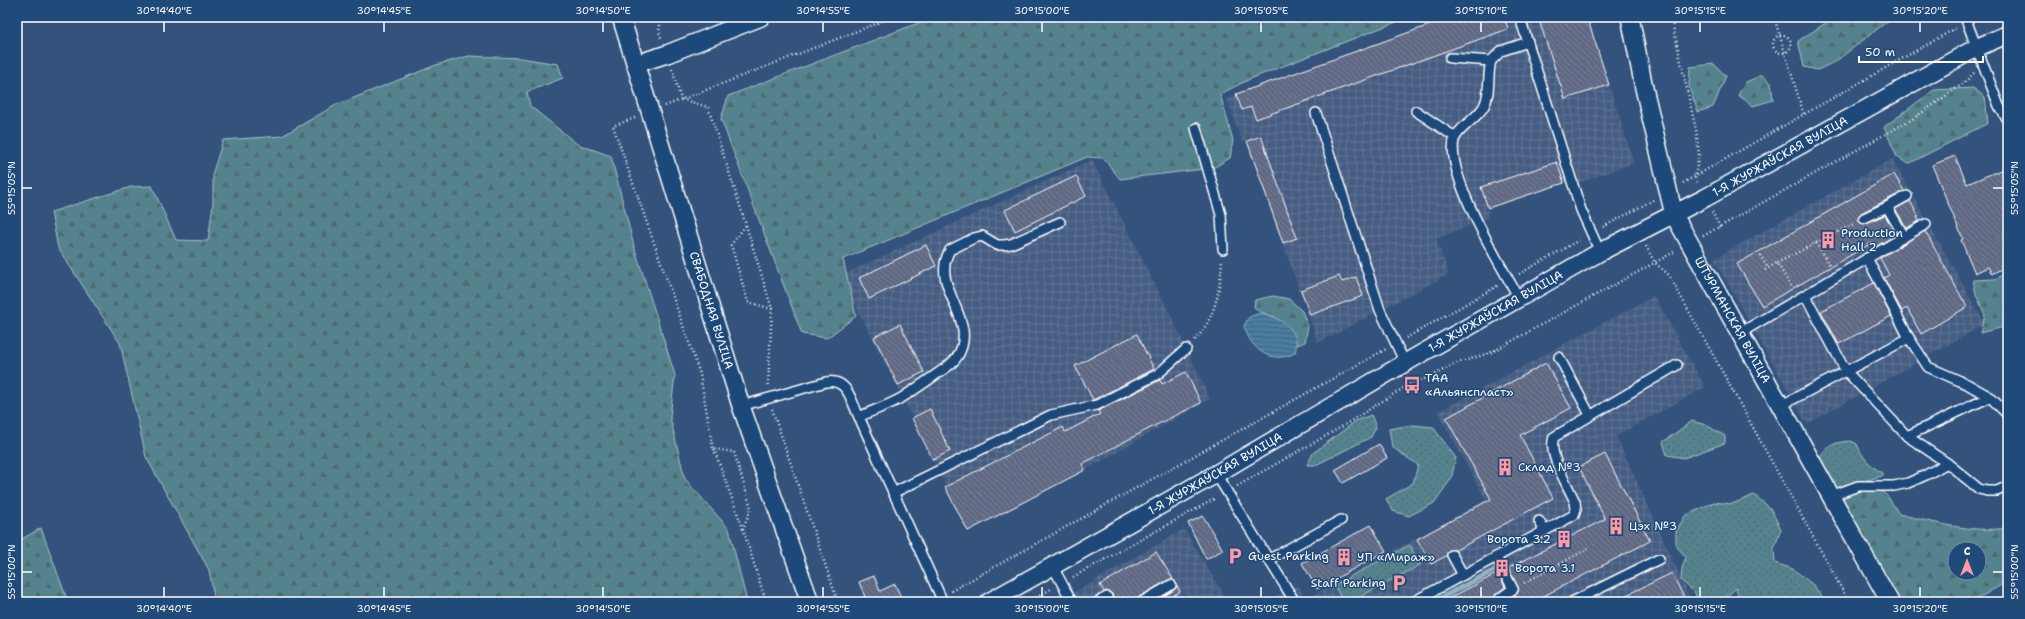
<svg xmlns="http://www.w3.org/2000/svg" width="2025" height="619" font-family="'Shantell Sans',sans-serif">
<style>
.industrial{fill:url(#industrial-grid)}
.green{fill:url(#green-dots);stroke:#aac1c6}
.forest{fill:url(#forest-firs);stroke:#aac1c6;fill-rule:evenodd}
.water{fill:url(#water-rules);stroke:#91b2c7}
.lines{fill:none;stroke-linecap:round;stroke-linejoin:round}
.stream{stroke:#91b2c7;stroke-width:5}
.building{fill:url(#building-back-hatch);stroke:#fff}
.lane-casing{stroke:#fff;stroke-width:12}
.street-casing{stroke:#fff;stroke-width:20}
.path{stroke:#fff;stroke-width:2.5;stroke-dasharray:1 3;stroke-linecap:butt}
.lane{stroke:#1f4a7a;stroke-width:9}
.street{stroke:#1f4a7a;stroke-width:17}
.ticks{fill:none;stroke:#fff;stroke-width:1.5}
.labels{text-anchor:middle;stroke-width:3;stroke-linejoin:round;paint-order:stroke}
.street-label{font-size:12px;fill:#fff;stroke:#1f4a7a}
.poi-label{font-size:12px;fill:#fff;stroke:#1f4a7a;text-anchor:start}
.neatline{fill:none;stroke:#fff;stroke-width:1.5}
.ticks-label{font-size:10px;text-anchor:middle;fill:#fff}
</style>
<defs>
<pattern id="industrial-grid" width="8" height="8" patternUnits="userSpaceOnUse"><rect width="8" height="8" fill="#455d82"/><path d="M0 4h8M4 0v8" fill="none" stroke="#617595"/></pattern>
<pattern id="green-dots" width="8" height="8" patternUnits="userSpaceOnUse"><rect width="8" height="8" fill="#54838d"/><path d="M2 2h.1M6 6h.1" fill="none" stroke="#506a70" stroke-width="1.8" stroke-linecap="round"/></pattern>
<pattern id="forest-firs" width="22" height="20" patternUnits="userSpaceOnUse"><rect width="22" height="20" fill="#54838d"/><path d="M5 1l3.5 6h-7zM16 11l3.5 6h-7z" fill="#506a70"/></pattern>
<pattern id="water-rules" width="6" height="5" patternUnits="userSpaceOnUse"><rect width="6" height="5" fill="#477ea2"/><path d="M0 2.5h6" fill="none" stroke="#4a6577"/></pattern>
<pattern id="building-back-hatch" width="6" height="6" patternUnits="userSpaceOnUse"><rect width="6" height="6" fill="#616984"/><path d="M-1 5l2 2M0 0l6 6M5-1l2 2" fill="none" stroke="#798096"/></pattern>
</defs>
<rect width="100%" height="100%" fill="#33537d"/>
<filter id="ink" filterUnits="userSpaceOnUse"><feTurbulence type="fractalNoise" baseFrequency=".025" numOctaves="2"/><feDisplacementMap in="SourceGraphic" scale="8" xChannelSelector="R" yChannelSelector="G"/><feConvolveMatrix kernelMatrix="1 2 1 2 8 2 1 2 1" color-interpolation-filters="sRGB"/></filter>
<g filter="url(#ink)">
<!-- industrial -->
<g class="industrial">
<path d="M1452 17H1587L1634 163 1583 181 1569 185 1564 183 1488 208V218L1436 239 1449 274 1318 343 1247 141H1242L1227 99Z"/>
<path d="M1892 159 1985 324 1807 424 1714 259Z"/>
<path d="M1092 160 1173 320 1210 399 1085 470 968 531 903 397 840 276Z"/>
<path d="M1654 296 1705 387 1616 436 1692 602H1264L1298 585 1306 599 1486 500 1438 412Z"/>
<path d="M1184 529 1228 602H1056L1068 596Z"/>
</g>
<!-- green -->
<g class="green">
<path d="M1371 415 1376 427 1371 437 1316 465H1307L1313 453 1356 421Z"/>
<path d="M1692 421 1706 425 1725 436V443L1684 458 1667 455 1663 442Z"/>
<path d="M1412 425 1433 427 1456 458 1451 479 1434 503 1409 516 1393 511 1386 499 1413 483 1418 465 1392 447 1389 429Z"/>
<path d="M1851 441 1857 444C1862 458 1870 465 1882 473V476L1834 489 1818 458C1829 445 1834 442 1851 441Z"/>
<path d="M1754 495 1770 508 1781 529 1774 549 1775 563 1793 569 1813 585 1825 600 1823 602H1739L1736 588 1721 602H1695L1696 594 1681 580 1682 568 1686 557 1676 546V531L1685 516 1714 502 1732 504Z"/>
<path d="M1410 545 1420 565 1350 602H1343L1334 585Z"/>
</g>
<!-- forest -->
<g class="forest">
<path d="M934 17H1409L1250 79 1220 94 1233 140 1230 158 1213 168 1120 179 1103 158 1087 157 843 259 856 316 827 338 802 334 721 119 728 96Z"/>
<path d="M1835 17H1893L1836 61 1818 70 1804 67 1798 41Z"/>
<path d="M469 56 521 58 558 64 563 78 527 92 530 106 577 144 611 156 634 246 675 375 670 417 685 479 729 529 747 602H215L209 570 146 457 120 343 58 248 51 212 131 187 152 186 176 240 208 241 213 203V172L223 140 282 136 336 105 436 65Z"/>
<path d="M1714 64 1726 76 1713 107 1698 112 1689 87 1690 67Z"/>
<path d="M1762 75 1771 83 1773 100 1753 106 1738 95 1746 82Z"/>
<path d="M1973 88 1985 97 1988 123 1908 164 1897 157 1884 127 1934 90Z"/>
<path d="M2008 272V326L1980 333 1985 315 1976 294 1973 280 1995 279Z"/>
<path d="M1273 296 1289 299 1302 311 1308 326 1305 342 1297 345C1292 333 1284 320 1270 315 1263 313 1260 313 1254 307L1255 300Z"/>
<path d="M1879 489 1888 497 1899 514C1935 523 1972 533 2008 528V581L1972 602H1903L1896 595 1841 499 1849 492ZM1955 549H1979V573H1955Z"/>
<path d="M41 528 68 602H17V537L22 539Z"/>
</g>
<!-- water -->
<path class="water" d="M1260 313C1280 317 1302 330 1295 353 1271 365 1251 350 1244 326L1249 317Z"/>
<g class="lines">
<!-- stream -->
<path class="stream" d="M1433 602 1497 569"/>
</g>
<!-- building -->
<g class="building">
<path d="M1452 17H1504L1508 29 1256 119 1251 107 1242 110 1236 94Z"/>
<path d="M1538 17H1587L1609 85 1565 99Z"/>
<path d="M1261 136 1297 238 1283 243 1247 141Z"/>
<path d="M1955 156 1967 184 2008 167V265L1992 274 1988 267 1975 273 1961 240 1963 239 1932 165Z"/>
<path d="M1557 162 1564 183 1488 208 1481 187Z"/>
<path d="M1894 174 1904 191 1861 213 1858 218 1860 223 1864 224 1885 215 1896 235 1875 247 1872 243 1762 306 1737 264Z"/>
<path d="M1076 176 1086 196 1015 231 1005 210Z"/>
<path d="M1910 201 1919 217H1917L1919 221 1907 228 1895 209Z"/>
<path d="M1925 231 1967 307 1921 334 1907 308 1902 311 1884 278 1889 275 1880 258Z"/>
<path d="M926 245 936 266 869 299 859 278Z"/>
<path d="M1339 276 1342 282 1356 277 1363 296 1310 315 1301 290Z"/>
<path d="M1874 283 1891 316 1839 344 1821 311Z"/>
<path d="M900 324 924 372 898 385 874 337Z"/>
<path d="M1137 334 1154 369 1093 400 1075 366Z"/>
<path d="M1546 363 1571 408 1520 435 1553 498 1456 550H1449L1446 556 1431 564 1417 539 1491 499 1446 418Z"/>
<path d="M1186 372 1201 403 1158 424 1082 464 1085 470 968 531 945 487 1063 427 1065 432 1100 414 1098 411 1160 380 1162 384Z"/>
<path d="M930 409 950 451 933 460 912 418Z"/>
<path d="M1379 444 1387 458 1343 483 1335 470Z"/>
<path d="M1605 454 1650 541 1532 602H1505L1517 594 1519 589 1508 568 1605 519 1579 467Z"/>
<path d="M1203 516 1223 550 1206 559 1188 523Z"/>
<path d="M1371 525 1386 551 1317 589 1302 563Z"/>
<path d="M1156 552 1173 579 1168 580 1139 597 1136 602H1110L1113 597 1112 594 1107 591 1104 592 1100 585Z"/>
<path d="M1498 573 1505 587 1495 595 1496 602H1442Z"/>
<path d="M1672 573 1686 602H1612Z"/>
<path d="M874 576 880 591 895 584 903 602H854L865 597 859 582Z"/>
<path d="M1177 586 1180 592 1162 602H1154L1174 590Z"/>
</g>
<g class="lines">
<!-- lane casing -->
<g class="lane-casing">
<g id="lane">
<path d="M1965 17 1999 106 2008 121"/>
<path d="M1522 24 1581 210 1600 252"/>
<path d="M1450 58 1491 61"/>
<path d="M1416 111 1455 137"/>
<path d="M1316 113 1380 310 1405 363"/>
<path d="M1196 128 1221 215 1223 249"/>
<path d="M1864 218 1887 207"/>
<path d="M1904 236 1887 207 1907 196"/>
<path d="M1805 295 1846 371 1907 436 1947 463 1979 489 1987 491H1997L2008 486"/>
<path d="M1519 298C1500 264 1446 177 1454 140 1457 129 1478 118 1484 106 1491 93 1487 75 1491 61L1501 51 1528 42"/>
<path d="M1740 333 1926 224"/>
<path d="M1909 338 1928 367 1967 384 1990 397 2008 415"/>
<path d="M1559 357 1590 415"/>
<path d="M741 406 826 382C848 378 851 401 859 417"/>
<path d="M1780 406 1909 338 1867 258"/>
<path d="M1907 436 1990 397"/>
<path d="M1216 474 1295 602"/>
<path d="M893 493 1051 415 1097 405 1158 374 1186 349"/>
<path d="M1831 496 1858 486H1894L1908 483 1926 475 1947 463"/>
<path d="M1539 521 1545 531"/>
<path d="M1452 555 1463 575"/>
<path d="M1496 557 1513 589 1500 598"/>
<path d="M1268 560 1341 520"/>
<path d="M1053 567 1072 602"/>
<path d="M943 602 859 417C873 410 890 405 903 397 914 390 924 383 934 376 942 370 952 365 957 357 981 320 928 287 950 250L974 238 982 236 997 245H1004L1011 244 1060 222"/>
<path d="M1098 602 1107 597"/>
<path d="M1142 602 1171 585"/>
<path d="M1413 602 1574 515 1576 509 1575 502C1568 485 1547 454 1554 437L1677 365"/>
<path d="M1572 602 1659 559"/>
</g>
</g>
<!-- street casing -->
<g class="street-casing">
<g id="street">
<path id="s1" d="M621 17 741 406 810 602"/>
<path id="s2" d="M1630 17 1644 88 1674 215 1890 602"/>
<path d="M636 64 667 54 761 17"/>
<path id="s3" d="M989 602 1216 474 1405 363 1600 252 1705 198 1976 48 2008 34"/>
</g>
</g>
<!-- path -->
<g class="path">
<path d="M661 17 659 32 662 40"/>
<path d="M1671 17 1696 130 1699 154 1695 177 1698 184"/>
<path d="M1729 17H1731"/>
<path d="M1774 17 1804 115"/>
<circle cx="1782" cy="44" r="9"/>
<path d="M672 69 681 99 708 107 746 225 731 245 748 302 772 309 768 385"/>
<path d="M665 106 893 17"/>
<path d="M635 118 613 126 700 374 713 449 734 452 751 508 743 529 766 602"/>
<path d="M1683 183 1956 28"/>
<path d="M1712 212 1720 227"/>
<path d="M746 225 772 309"/>
<path d="M1603 227 1655 199"/>
<path d="M1703 236 1914 118 1964 83 1974 73"/>
<path d="M1816 243 1830 266"/>
<path d="M1646 246 1655 263 1669 275 1849 602"/>
<path d="M1760 255 1768 268"/>
<path d="M1777 263 1853 224"/>
<path d="M1765 270 1777 263 1792 288"/>
<path d="M1519 274 1581 239"/>
<path d="M1406 338 1499 285"/>
<path d="M1195 340C1216 318 1220 289 1222 260"/>
<path d="M772 409 838 602"/>
<path d="M714 449 743 529"/>
<path d="M1237 486 1338 429 1413 382 1428 378 1457 363 1490 353 1676 251"/>
<path d="M1073 577 1216 498"/>
<path d="M1524 583 1591 547"/>
<path d="M951 591 1386 349"/>
<path d="M1029 602 1051 589"/>
<path d="M1995 602 2008 595"/>
</g>
<!-- lane -->
<use href="#lane" class="lane"/>
<!-- street -->
<use href="#street" class="street"/>
</g>
</g>
<!-- ticks -->
<path class="ticks" d="M164 22V32M384 22V32M603 22V32M823 22V32M1042 22V32M1261 22V32M1481 22V32M1700 22V32M1920 22V32M22 188H32M1993 188H2003M22 572H32M1993 572H2003M164 587V597M384 587V597M603 587V597M823 587V597M1042 587V597M1261 587V597M1481 587V597M1700 587V597M1920 587V597"/>
<!-- icons -->
<defs>
<g id="building-bare" transform="scale(1.38)"><path d="M-4-6H4V6H1V3H-1V6H-4ZM-2.5-4.3h1.7v1.8h-1.7ZM.8-4.3h1.7v1.8H.8ZM-2.5-1h1.7V.8h-1.7ZM.8-1h1.7V.8H.8Z" fill="#ff9aa2" stroke="#1f4a7a" stroke-width="2.5" paint-order="stroke"/></g>
<g id="bus-bare" transform="scale(1.38)"><path d="M-5-6H5V4H4V6H2V4H-2V6H-4V4H-5ZM-3.5-4V0h7V-4ZM-3.5 1.2v1.5H-2V1.2ZM2 1.2v1.5H3.5V1.2Z" fill="#ff9aa2" stroke="#1f4a7a" stroke-width="2.5" paint-order="stroke"/></g>
<g id="parking-bare" transform="scale(1.38)"><path d="M-3.5-5.5H1a3.5 3.5 0 0 1 0 7H-1V5.5H-3.5ZM-1-3.4V-.6H.8a1.4 1.4 0 0 0 0-2.8Z" fill="#ff9aa2" stroke="#1f4a7a" stroke-width="2.5" paint-order="stroke"/></g>
</defs>
<g fill-rule="evenodd">
<use href="#building-bare" x="1828" y="240"/>
<use href="#bus-bare" x="1412" y="385"/>
<use href="#building-bare" x="1505" y="467"/>
<use href="#building-bare" x="1616" y="526"/>
<use href="#building-bare" x="1564" y="539"/>
<use href="#parking-bare" x="1235" y="556"/>
<use href="#building-bare" x="1344" y="557"/>
<use href="#building-bare" x="1502" y="568"/>
<use href="#parking-bare" x="1399" y="583"/>
</g>
<g class="labels">
<!-- street labels -->
<g class="street-label">
<text dy="4" stroke="none"><textPath href="#s3" startOffset="908">1-Я ЖУРЖАЎСКАЯ ВУЛІЦА</textPath></text>
<text dy="4" stroke="none"><textPath href="#s1" startOffset="307">СВАБОДНАЯ ВУЛІЦА</textPath></text>
<text dy="4" stroke="none"><textPath href="#s3" startOffset="584">1-Я ЖУРЖАЎСКАЯ ВУЛІЦА</textPath></text>
<text dy="4" stroke="none"><textPath href="#s2" startOffset="323">ШТУРМАНСКАЯ ВУЛІЦА</textPath></text>
<text dy="4" stroke="none"><textPath href="#s3" startOffset="260">1-Я ЖУРЖАЎСКАЯ ВУЛІЦА</textPath></text>
</g>
<!-- poi labels -->
<g class="poi-label">
<text x="1841" y="237">Production<tspan x="1841" dy="14">Hall 2</tspan></text>
<text x="1425" y="382">ТАА<tspan x="1425" dy="14">«Альянспласт»</tspan></text>
<text x="1518" y="471">Склад №3</text>
<text x="1629" y="530">Цэх №3</text>
<text x="1551" y="543" text-anchor="end">Ворота 3.2</text>
<text x="1248" y="560">Guest Parking</text>
<text x="1357" y="561">УП «Мираж»</text>
<text x="1515" y="572">Ворота 3.1</text>
<text x="1386" y="587" text-anchor="end">Staff Parking</text>
</g>
</g>
<!-- margin -->
<rect width="2025" height="619" fill="none" stroke="#1f4a7a" stroke-width="44"/>
<!-- north arrow -->
<g transform="translate(1967 561)"><circle r="19" fill="#1f4a7a" stroke="#7992af"/>
<path d="M0-3L7 15L0 10L-7 15Z" fill="#ff9aa2"/>
<text y="-6" font-size="11" font-weight="bold" text-anchor="middle" fill="#ffffff">С</text>
</g>
<!-- scale -->
<path d="M1859 56v6h124v-6" fill="none" stroke="#ffffff" stroke-width="2"/>
<text x="1865" y="56" font-size="12" fill="#ffffff" stroke="#1f4a7a" stroke-width="3" paint-order="stroke">50 m</text>
<rect x="22" y="22" width="1981" height="575" class="neatline"/>
<g class="ticks-label">
<text x="164" y="14">30°14'40"E</text>
<text x="384" y="14">30°14'45"E</text>
<text x="603" y="14">30°14'50"E</text>
<text x="823" y="14">30°14'55"E</text>
<text x="1042" y="14">30°15'00"E</text>
<text x="1261" y="14">30°15'05"E</text>
<text x="1481" y="14">30°15'10"E</text>
<text x="1700" y="14">30°15'15"E</text>
<text x="1920" y="14">30°15'20"E</text>
<text transform="translate(11 188) rotate(-90)" y="4">55°15'05"N</text>
<text transform="translate(2014 188) rotate(-90)" y="4">55°15'05"N</text>
<text transform="translate(11 572) rotate(-90)" y="4">55°15'00"N</text>
<text transform="translate(2014 572) rotate(-90)" y="4">55°15'00"N</text>
<text x="164" y="612">30°14'40"E</text>
<text x="384" y="612">30°14'45"E</text>
<text x="603" y="612">30°14'50"E</text>
<text x="823" y="612">30°14'55"E</text>
<text x="1042" y="612">30°15'00"E</text>
<text x="1261" y="612">30°15'05"E</text>
<text x="1481" y="612">30°15'10"E</text>
<text x="1700" y="612">30°15'15"E</text>
<text x="1920" y="612">30°15'20"E</text>
</g>
</svg>
